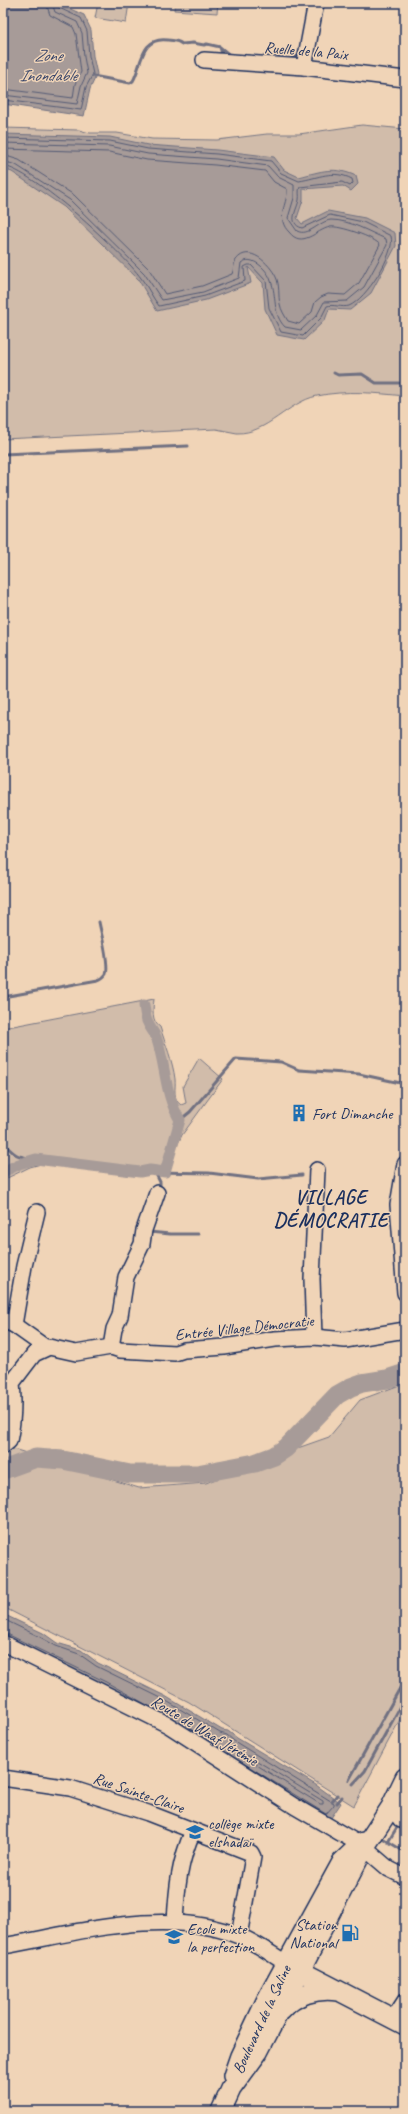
<svg xmlns="http://www.w3.org/2000/svg" width="408" height="2114" font-family="Caveat,sans-serif">
<style>
.green{fill:#d1bcaa;stroke:#767684}
.water{fill:#a79b98;stroke:#6f7081}
.lines{fill:none;stroke-linecap:round;stroke-linejoin:round}
.shore{stroke:#535a75;stroke-width:1}
.stream{stroke:#6f7081;stroke-width:3}
.canal{stroke:#a79b98;stroke-width:11}
.river{stroke:#a79b98;stroke-width:19}
.minor-casing{stroke:#1b2f5e;stroke-width:18}
.major-casing{stroke:#1b2f5e;stroke-width:22}
.minor{stroke:#f0d4b7;stroke-width:15}
.major{stroke:#f0d4b7;stroke-width:19}
.labels{text-anchor:middle;stroke-width:3;stroke-linejoin:round;paint-order:stroke}
.street-label{font-size:16px;fill:#1b2f5e;stroke:#f0d4b7}
.poi-label{font-size:16px;fill:#1b2f5e;stroke:#f0d4b7;text-anchor:start}
.water-label{font-size:17px;font-style:italic;fill:#37456a;stroke:#f0d4b7}
.district-label{font-size:20px;font-weight:bold;letter-spacing:1px;fill:#1b2f5e;stroke:#f0d4b7}
</style>
<rect width="100%" height="100%" fill="#f0d4b7"/>
<filter id="ink" filterUnits="userSpaceOnUse"><feTurbulence type="fractalNoise" baseFrequency=".025" numOctaves="2"/><feDisplacementMap in="SourceGraphic" scale="8" xChannelSelector="R" yChannelSelector="G"/><feConvolveMatrix kernelMatrix="1 2 1 2 8 2 1 2 1" color-interpolation-filters="sRGB"/></filter>
<g filter="url(#ink)">
<!-- green -->
<g class="green">
<path d="M98 3H129L126 23 95 18Z"/>
<path d="M175 3H218L217 13 174 10Z"/>
<path d="M362 125 405 129V396C375 393 346 390 317 396 288 402 267 434 237 433 230 432 223 430 216 429L3 439V128L79 130 90 133H117L152 139 217 140 267 134H299Z"/>
<path d="M154 999C153 1009 151 1021 160 1027 165 1043 173 1062 175 1079 176 1088 172 1099 181 1105L186 1103 183 1086 199 1058 223 1079 182 1135 170 1161 159 1173 141 1174 41 1164 30 1167 3 1180V1028Z"/>
<path d="M405 1383V1710L354 1806 189 1702 3 1607V1448L7 1447 139 1488 206 1483 255 1463 329 1437 360 1400Z"/>
</g>
<!-- water -->
<g class="water">
<path d="M3 3H57L84 15 91 30 93 56 97 74 90 89 84 116 3 104Z"/>
<path d="M3 134 110 137 148 145 217 150 274 157 284 170 299 177C322 171 334 166 356 176L358 184 351 191 343 186 303 189V200L297 218 302 224 328 211 365 218 395 233 396 246 371 293 350 310 329 309 325 320 304 340 277 335 265 309 263 283 248 267 251 283 206 300 157 311 138 279 64 207 12 172 3 169Z"/>
<path d="M3 1614 43 1633 57 1643 81 1650 98 1663 165 1696 222 1730 228 1731 237 1738 316 1785 341 1803 329 1821 3 1635Z"/>
</g>
<g class="lines">
<!-- shore -->
<g class="shore">
<path d="M3 89 73 98 75 84 81 72 76 34 73 27 50 15 46 3"/>
<path d="M3 95 77 104 81 86 87 73 84 57 82 33 77 22 55 12 52 3"/>
<path d="M3 100 81 110 86 87 93 74 89 56 87 31 81 18 59 8 57 3"/>
<path d="M3 138 110 141 148 149 217 154 271 161 281 173 299 181C319 178 332 169 352 179L353 183 350 186 342 182 300 187C298 191 300 195 299 200 297 210 287 223 302 228L330 215 363 222 391 236C396 253 366 299 349 306 342 308 333 304 327 306L321 318 303 336 281 332 269 308 266 281 251 265H248L244 267 245 281 205 296 159 306C152 297 148 287 141 278 123 253 32 169 3 166"/>
<path d="M3 143 109 146 148 154 216 159 268 166 278 177 294 185V198L288 218 297 231C309 237 319 221 331 220 350 220 369 232 386 239L387 245 364 287 347 301 324 302 317 315 301 330 285 327C272 314 277 296 271 281 268 270 252 254 241 263L239 278 203 292 162 300 144 273 70 200 16 165 3 161"/>
<path d="M3 149 109 152 147 160 215 165 265 171 274 182 287 189C288 200 280 211 283 222 284 226 286 229 289 232 302 249 316 230 330 227 339 225 376 238 380 245L359 283 345 295 328 294 321 297 315 302 312 312 299 324 288 321C285 316 281 310 280 304 278 296 280 285 276 277 270 264 249 243 236 260 233 264 234 270 232 274L202 286 165 294 149 269 74 195 19 160 3 155"/>
<path d="M3 1619 40 1637 56 1646 79 1654 96 1666 163 1699 220 1733 227 1735 234 1741 334 1803V1805L326 1814 209 1742"/>
<path d="M3 1632 106 1682 156 1710"/>
<path d="M246 1756H249L323 1801V1804H320L247 1759Z"/>
</g>
<!-- stream -->
<g class="stream">
<path d="M221 48 232 57"/>
<path d="M288 60 296 56 302 57"/>
<path d="M93 76 130 83 133 81C142 66 140 36 168 40 175 41 177 40 182 44L193 43 204 45 207 44 220 47 223 57"/>
<path d="M334 373 338 375 362 374 376 383H399"/>
<path d="M3 454 188 446"/>
<path d="M3 997 98 980C101 979 104 977 106 974 110 965 101 933 99 922"/>
<path d="M180 1120 190 1112 236 1059 281 1062 299 1070 359 1074 405 1084"/>
<path d="M3 1143C17 1157 16 1156 36 1159"/>
<path d="M160 1189V1182L155 1172 209 1173 258 1179 302 1175"/>
<path d="M149 1232 170 1234H198"/>
<path d="M349 1780 405 1679"/>
<path d="M353 1784 365 1771 405 1698"/>
<path d="M402 1799 405 1806"/>
<path d="M332 1801 337 1795"/>
<path d="M337 1803 342 1797"/>
<path d="M384 1839 405 1852"/>
<path d="M388 1842 399 1824"/>
</g>
<!-- canal -->
<path class="canal" d="M3 1172 19 1164 36 1159 140 1172 150 1170 165 1172 180 1120C164 1094 166 1064 156 1037 154 1032 150 1028 148 1023 145 1018 145 1011 144 1005"/>
<!-- river -->
<path class="river" d="M3 1470 36 1458 63 1460 130 1474H197L255 1463 274 1456 286 1448 337 1395 351 1387 362 1383 387 1379 405 1373"/>
<!-- minor casing -->
<g class="minor-casing">
<g id="minor">
<path d="M204 60 304 67 405 79"/>
<path d="M304 67 316 3"/>
<path d="M405 1164 398 1205 405 1293"/>
<path d="M3 1320 14 1325 45 1347"/>
<path d="M14 1325 24 1266 37 1212"/>
<path d="M314 1337 312 1279 317 1170"/>
<path d="M111 1347 120 1350 175 1353 184 1350 224 1347 275 1339 314 1337 345 1340 405 1330"/>
<path d="M111 1347 114 1329 120 1316 126 1277 142 1244 144 1230 157 1193"/>
<path d="M3 1446 9 1441C13 1422 14 1403 12 1383L34 1354 49 1347 76 1353 111 1347"/>
<path d="M3 1643 168 1725 294 1806 361 1845 389 1869 405 1877"/>
<path d="M3 1778 70 1788 148 1813 251 1853 253 1857 239 1936"/>
<path d="M391 1807 401 1820 405 1821"/>
<path d="M175 1921C177 1888 179 1862 193 1831"/>
<path d="M3 1946C78 1933 166 1906 239 1936 255 1942 271 1954 286 1963"/>
<path d="M394 2018 405 2001"/>
</g>
</g>
<!-- major casing -->
<g class="major-casing">
<g id="major">
<path d="M287 1964 405 2025"/>
<path d="M281 2011C295 1994 317 1988 338 1991"/>
<path d="M233 2076 240 2056 267 1999 342 1862 363 1842"/>
<path d="M221 2111 231 2089 258 2052 364 1848 391 1807 405 1778"/>
</g>
</g>
<!-- minor -->
<use href="#minor" class="minor"/>
<!-- major -->
<use href="#major" class="major"/>
</g>
</g>
<!-- icons -->
<defs>
<g id="building-bare" transform="scale(1.38)"><path d="M-4-6H4V6H1V3H-1V6H-4ZM-2.5-4.3h1.7v1.8h-1.7ZM.8-4.3h1.7v1.8H.8ZM-2.5-1h1.7V.8h-1.7ZM.8-1h1.7V.8H.8Z" fill="#1f6fb2" stroke="#f0d4b7" stroke-width="2.5" paint-order="stroke"/></g>
<g id="school-bare" transform="scale(1.38)"><path d="M0-5L7-2L0 1L-7-2ZM-4 1L0 2.5L4 1V4Q0 6-4 4Z" fill="#1f6fb2" stroke="#f0d4b7" stroke-width="2.5" paint-order="stroke"/></g>
<g id="fuel-bare" transform="scale(1.38)"><path d="M-5.5-6h7V0h2V4h1.3V-2.5L3-4.5l.8-.8L6-3V5H2.5V1h-1V6h-7ZM-4.2-4.7v3.2H.2V-4.7Z" fill="#1f6fb2" stroke="#f0d4b7" stroke-width="2.5" paint-order="stroke"/></g>
</defs>
<g fill-rule="evenodd">
<use href="#building-bare" x="299" y="1113"/>
<use href="#school-bare" x="195" y="1832"/>
<use href="#fuel-bare" x="350" y="1933"/>
<use href="#school-bare" x="174" y="1937"/>
</g>
<g class="labels">
<!-- street labels -->
<g class="street-label">
<text transform="translate(306 50) rotate(5)" y="6">Ruelle de la Paix</text>
<text transform="translate(244 1327) rotate(-6)" y="6">Entrée Village Démocratie</text>
<text transform="translate(205 1730) rotate(31)" y="6">Route de Waaf Jérémie</text>
<text transform="translate(139 1792) rotate(19)" y="6">Rue Sainte-Claire</text>
<text transform="translate(261 2019) rotate(-65)" y="6">Boulevard de la Saline</text>
</g>
<!-- poi labels -->
<g class="poi-label">
<text x="312" y="1119">Fort Dimanche</text>
<text x="208" y="1829">collège mixte<tspan x="208" dy="18">elshadaï</tspan></text>
<text x="337" y="1930" text-anchor="end">Station<tspan x="337" dy="18">National</tspan></text>
<text x="187" y="1934">Ecole mixte<tspan x="187" dy="18">la perfection</tspan></text>
</g>
<!-- water labels -->
<g class="water-label">
<text x="48" y="61">Zone<tspan x="48" dy="20">Inondable</tspan></text>
</g>
<!-- district labels -->
<g class="district-label">
<text x="331" y="1204">VILLAGE<tspan x="331" dy="23">DÉMOCRATIE</tspan></text>
</g>
</g>
<!-- margin -->
<rect width="408" height="2114" fill="none" stroke="#f0d4b7" stroke-width="16"/>
<rect x="8" y="8" width="392" height="2098" fill="none" stroke="#1b2f5e" stroke-width="1.5" filter="url(#ink)"/>
</svg>
